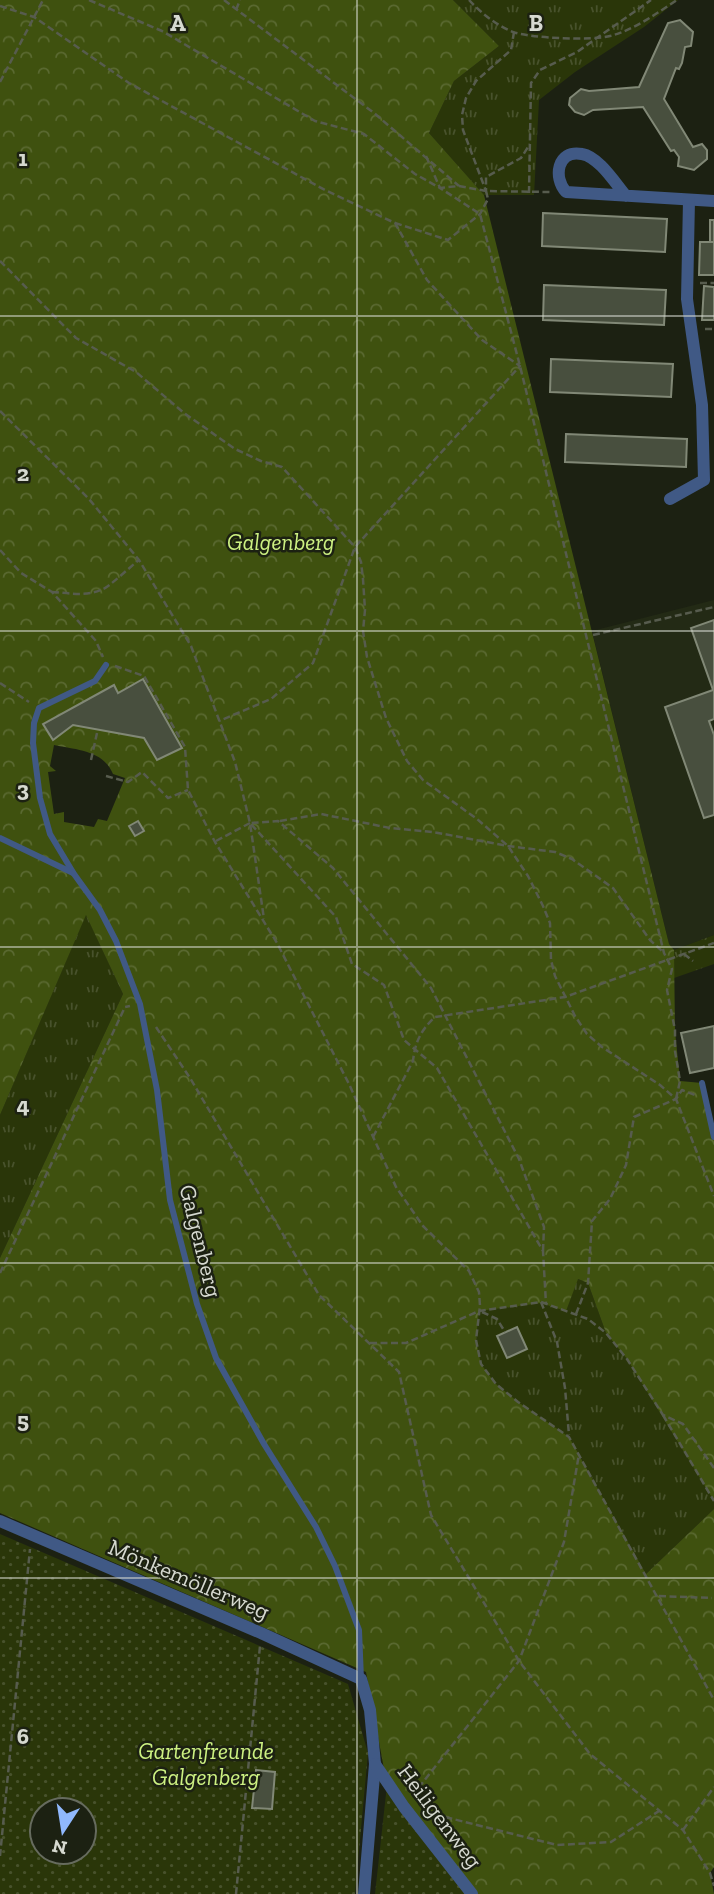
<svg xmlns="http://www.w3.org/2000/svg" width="714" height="1894" font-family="'Zilla Slab',serif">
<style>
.built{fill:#232a15}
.grass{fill:url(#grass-tufts)}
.forest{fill:url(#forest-crowns);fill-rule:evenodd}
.garden{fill:url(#garden-dots);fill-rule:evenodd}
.building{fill:#484f3e;stroke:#818876;stroke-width:2}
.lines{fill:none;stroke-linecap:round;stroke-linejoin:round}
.path{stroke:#575c4e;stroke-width:2.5;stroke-dasharray:7 3.5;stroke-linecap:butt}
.service{stroke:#405985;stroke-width:6}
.minor{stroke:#405985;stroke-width:12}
.grid{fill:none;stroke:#d6d9d0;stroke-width:2;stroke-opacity:0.55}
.labels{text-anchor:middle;stroke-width:5;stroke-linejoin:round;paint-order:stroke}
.park-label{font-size:23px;font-style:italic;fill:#cdf182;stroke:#1c2112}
.street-label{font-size:23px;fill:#d6d9d0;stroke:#1c2112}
.grid-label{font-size:23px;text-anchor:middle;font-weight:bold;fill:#d6d9d0;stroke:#1c2112;stroke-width:5;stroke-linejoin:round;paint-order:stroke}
</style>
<defs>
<pattern id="grass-tufts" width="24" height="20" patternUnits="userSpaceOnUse" patternTransform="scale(1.75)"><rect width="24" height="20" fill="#2a3609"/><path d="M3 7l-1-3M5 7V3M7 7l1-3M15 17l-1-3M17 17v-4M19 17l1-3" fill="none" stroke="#48522c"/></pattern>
<pattern id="forest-crowns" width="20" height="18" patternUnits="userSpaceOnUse" patternTransform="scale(1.75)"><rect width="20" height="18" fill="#3f510f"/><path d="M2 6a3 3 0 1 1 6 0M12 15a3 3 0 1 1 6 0" fill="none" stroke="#5a6931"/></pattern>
<pattern id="garden-dots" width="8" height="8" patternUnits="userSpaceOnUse" patternTransform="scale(1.75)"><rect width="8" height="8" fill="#2a3609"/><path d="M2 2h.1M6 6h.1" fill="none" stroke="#48522c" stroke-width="1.8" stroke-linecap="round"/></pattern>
</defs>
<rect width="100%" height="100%" fill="#1c2112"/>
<!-- built -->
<path class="built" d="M714 600V935L674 950 669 944 592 631Z"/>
<!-- grass -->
<g class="grass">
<path d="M453 0H678L644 27 575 72 539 100 534 195H484L429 133 454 81 499 46Z"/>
<path d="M86 914 123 994 0 1258V1115Z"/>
<path d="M714 935V964L674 978V950Z"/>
<path d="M578 1279 588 1283 606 1333 627 1359 714 1501V1509L646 1574 579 1454 496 1384 481 1364 476 1340 479 1311 541 1302Z"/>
</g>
<!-- forest -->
<path class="forest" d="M0 0H453L499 46 454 81 429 133 484 195 669 944 674 950 675 1031 680 1081 702 1083 714 1137V1501L627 1359 606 1333 588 1283 578 1279 566 1311 541 1303 479 1311 476 1340 481 1364 496 1384 518 1402 569 1437 646 1574 714 1509V1867L710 1873 714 1894H472L387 1785 366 1672 0 1513V1258L123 994 86 915 0 1115ZM54 745C77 750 103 750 113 774L125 778 107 821 98 819 94 827 64 822V812L54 814 48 772 56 771 50 766Z"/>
<!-- garden -->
<g class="garden">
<path d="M0 1534 348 1684 368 1753 355 1894H0ZM42 1810H84V1852H42Z"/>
<path d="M387 1785 472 1894H375Z"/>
</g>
<!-- building -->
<g class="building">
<path d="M680 20 693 32 691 46 685 47 682 63 679 69 676 68 664 99 693 147 702 144 707 150V159L694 170 678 166 679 157 674 150 671 151 643 107 593 110 584 115 575 112 569 105 570 98 581 89 589 91 639 87 668 23Z"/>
<path d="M543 213 667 219 665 252 542 246Z"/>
<rect x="710" y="220" width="4" height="22"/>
<path d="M700 242H714V275H699Z"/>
<path d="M544 285 666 290 664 325 543 320Z"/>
<path d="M704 286 714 287V320H702Z"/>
<path d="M551 359 673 364 671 397 550 392Z"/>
<path d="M566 434 687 439 686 467 565 462Z"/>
<path d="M714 620V719L709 721 714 735V815L704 818 665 707 713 690 691 628Z"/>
<path d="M143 679 182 748 157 760 144 738 73 725 53 740 43 724 114 685 118 693Z"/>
<path d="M138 821 144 831 135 836 129 826Z"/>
<path d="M714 1026V1068L690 1073 681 1033Z"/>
<path d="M517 1327 527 1349 507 1358 497 1336Z"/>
<path d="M256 1770 275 1772 272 1809 252 1808Z"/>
</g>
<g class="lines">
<!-- path -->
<g class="path">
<path d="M89 0 162 31 315 121 364 134 415 174 440 188 459 186 486 191 550 192"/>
<path d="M224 0 374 113 459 186"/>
<path d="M469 0C481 13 496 25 513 32 529 38 593 41 610 36 634 30 657 13 677 0"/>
<path d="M0 6 34 17 129 83 325 190 395 223 427 280 482 340 520 366 355 547 313 663 271 699 219 721"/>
<path d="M236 10 240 0"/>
<path d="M514 32 511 50 476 81 466 98 462 115 463 130 486 191V177L521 158 530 144"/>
<path d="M0 82 43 0"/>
<path d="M426 156 440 188 480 214 520 366 664 953 672 969 667 990 675 1030V1051L680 1081 676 1099"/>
<path d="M529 193 531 83 540 70 577 52 651 0"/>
<path d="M395 223 448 240 480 214 488 199 486 191"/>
<path d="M0 261 76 338 136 372 184 413 235 449 261 461 282 467 355 547 361 562 363 579 365 610 363 631 367 657 386 718 407 761 423 780 477 819 508 846 528 876 543 906 550 923 551 960 555 976 575 1016 587 1034 602 1047 660 1085 676 1099 714 1196"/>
<path d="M700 283H714"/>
<path d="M705 329H714"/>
<path d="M0 411 89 499 139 560 191 646 235 762 250 823 264 919"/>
<path d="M0 550 21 573 52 592 96 641 103 657"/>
<path d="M52 592C69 593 87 597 103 589 109 587 131 566 139 560"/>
<path d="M593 635 714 607"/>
<path d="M115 666 144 676 185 747 188 790 215 842 277 943 349 1084 396 1187 423 1226 469 1271 479 1292 480 1306 476 1340 481 1364 496 1384 518 1402 569 1437 714 1700"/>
<path d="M0 683 29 702"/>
<path d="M91 760 97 733"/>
<path d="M106 776 128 782 142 772 168 798 188 790"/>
<path d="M280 821 321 814 390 828 433 832 508 846 555 852 572 859 613 888 650 940 664 953"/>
<path d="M216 841 250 823"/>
<path d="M684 954 693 961"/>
<path d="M156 1027 190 1078 319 1295 399 1372 431 1515 519 1661 590 1754 683 1830 710 1873 714 1886"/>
<path d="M373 1137 413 1061C415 1042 421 1030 435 1017L565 997 714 943"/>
<path d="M543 1251 544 1227 519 1159 431 988 333 868 278 821 250 823 336 917 352 964 384 985 404 1040 437 1068 543 1251 546 1304"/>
<path d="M0 1273 125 1007 130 1006"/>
<path d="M541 1302 557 1342 565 1388 569 1435"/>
<path d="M482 1312 497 1319 505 1332"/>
<path d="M576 1314 588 1283 592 1221 610 1199 626 1165 634 1117 676 1099 682 1090 695 1095"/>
<path d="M370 1343H406L479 1311 541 1302 588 1319 606 1333 627 1359 663 1415 683 1424 714 1468"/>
<path d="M663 1415 714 1501"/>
<path d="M659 1596 712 1598"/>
<path d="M412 1796 519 1661 564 1542 579 1454"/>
<path d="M425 1812 557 1845 611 1842 659 1811"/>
<path d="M683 1830 714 1787"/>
<path d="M0 1856 30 1549"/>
<path d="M236 1894 260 1646"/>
</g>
<!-- service -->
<g class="service">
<path d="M106 665 95 681 39 708 34 723 33 743 40 798 50 834 74 874 100 910 116 941 140 1004 157 1090 170 1200 197 1304 216 1358 264 1444 316 1527 335 1566 359 1630 361 1679"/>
<path d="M0 838 73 873"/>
<path d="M702 1083 714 1137"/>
</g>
<!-- minor -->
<g class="minor">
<path d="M626 196C615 183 599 157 582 154 557 149 553 178 566 192L714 201"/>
<path d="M670 499 704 480 702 405 687 299 689 200"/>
<path d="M0 1521 261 1633 361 1679 370 1710 375 1764 364 1894"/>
<path d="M375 1764 404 1807 472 1894"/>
</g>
</g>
<!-- grid -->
<path class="grid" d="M357 0V1894M0 316H714M0 631H714M0 947H714M0 1263H714M0 1578H714"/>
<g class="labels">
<!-- park labels -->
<g class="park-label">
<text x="281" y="550">Galgenberg</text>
<text x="206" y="1759">Gartenfreunde<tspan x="206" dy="26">Galgenberg</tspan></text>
</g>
<!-- street labels -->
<g class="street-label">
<text transform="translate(201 1241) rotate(76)" y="8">Galgenberg</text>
<text transform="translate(189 1579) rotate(23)" y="8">Mönkemöllerweg</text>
<text transform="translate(440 1816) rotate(53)" y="8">Heiligenweg</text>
</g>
</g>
<g class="grid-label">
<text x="178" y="31">A</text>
<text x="536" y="31">B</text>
<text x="23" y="166">1</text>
<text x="23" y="481">2</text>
<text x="23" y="797">3</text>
<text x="23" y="1113">4</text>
<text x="23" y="1428">5</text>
<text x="23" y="1744">6</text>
</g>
<!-- north arrow -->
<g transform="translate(63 1831) rotate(192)"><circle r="33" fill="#1c2112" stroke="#666b5e" stroke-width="2"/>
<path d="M0-5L12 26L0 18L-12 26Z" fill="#90b8fd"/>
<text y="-10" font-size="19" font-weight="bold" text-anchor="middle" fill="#d6d9d0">N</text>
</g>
</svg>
